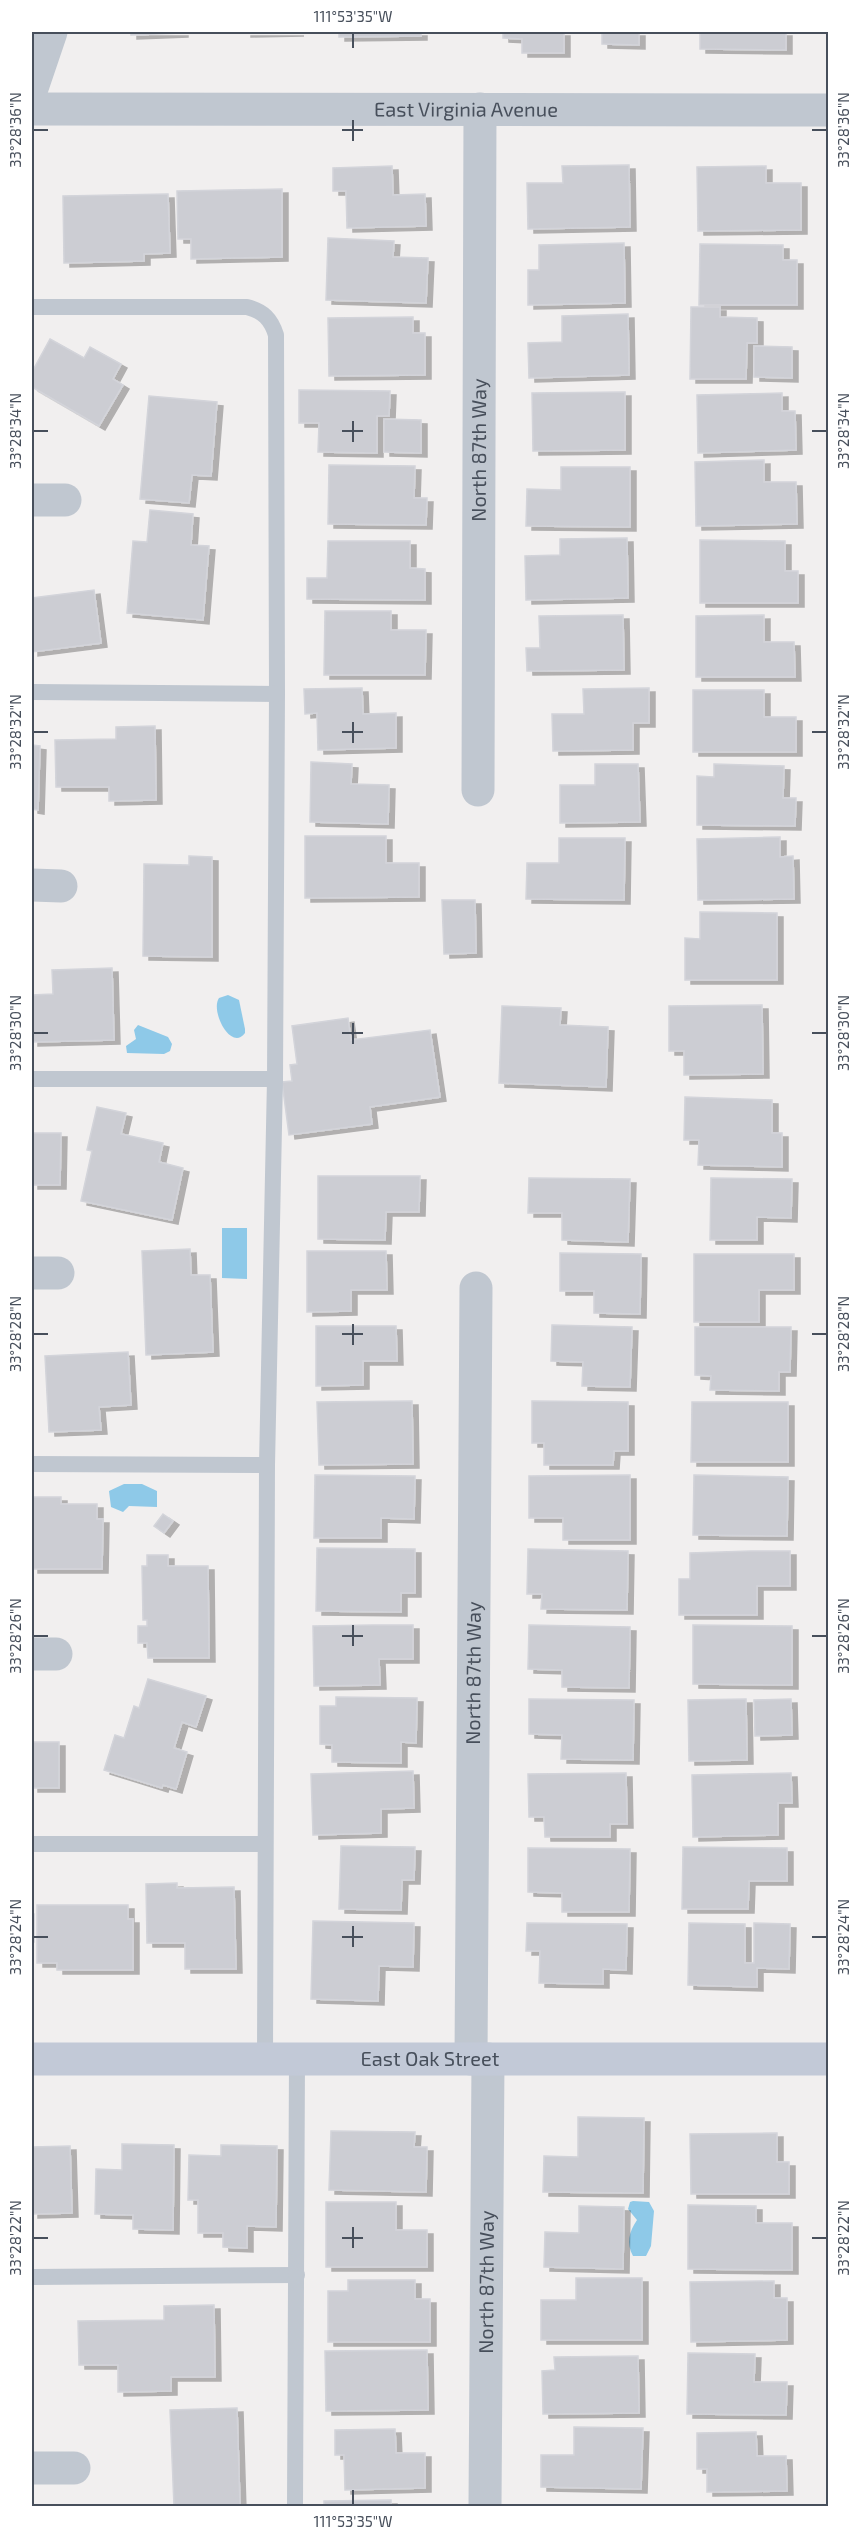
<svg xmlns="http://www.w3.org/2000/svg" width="860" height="2538" font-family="'Exo 2',sans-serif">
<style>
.water{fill:#8ec9e8}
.building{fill:#cccdd3;stroke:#d3d4da;stroke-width:1.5;filter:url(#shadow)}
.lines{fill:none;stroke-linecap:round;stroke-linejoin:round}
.lane{stroke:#c0c7d0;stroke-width:16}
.street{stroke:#c0c7d0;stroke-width:33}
.secondary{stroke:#c2c9d7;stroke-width:33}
.ticks{fill:none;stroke:#474f5b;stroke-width:2}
.labels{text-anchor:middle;stroke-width:6;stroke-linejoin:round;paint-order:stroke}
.street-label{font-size:20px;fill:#474f5b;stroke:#fff}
.neatline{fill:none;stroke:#474f5b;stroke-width:2}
.ticks-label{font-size:15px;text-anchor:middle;fill:#474f5b}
</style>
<defs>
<filter id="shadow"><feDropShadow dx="6" dy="4" stdDeviation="0" flood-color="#0004"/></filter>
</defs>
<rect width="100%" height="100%" fill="#f1efef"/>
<!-- water -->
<g class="water">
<path d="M228 995 239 1000 245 1029V1033C231 1052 210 1011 219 998Z"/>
<path d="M138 1025 168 1037 172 1044 170 1051 164 1054 127 1053 126 1046 136 1039 134 1030Z"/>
<path d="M222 1228H247V1279L222 1278Z"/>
<path d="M124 1484H142L157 1491V1507L129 1506 123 1512 111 1507 109 1491Z"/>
<path d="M633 2201 649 2202 654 2211 651 2246 646 2256H633C626 2243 629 2232 637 2220L628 2209 630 2202Z"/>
</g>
<!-- building -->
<g class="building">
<path d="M131 32H182V33L131 35Z"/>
<path d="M245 32H298L245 33Z"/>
<path d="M339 32H421V36L339 37Z"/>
<path d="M503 32H564V53H522V39L503 38Z"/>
<path d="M602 32H639V45L602 44Z"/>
<path d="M700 32H786V50L700 49Z"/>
<path d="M629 165 630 227 528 229 527 183H563L562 166Z"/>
<path d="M392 166 393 195 425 194 426 226 347 228 346 191H333V168Z"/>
<path d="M766 166V183H801V230L698 231 697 167Z"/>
<path d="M282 189V257L191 259V239H178L177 191Z"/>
<path d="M168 194 170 253 144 254V261L64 263 63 196Z"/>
<path d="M328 238 394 241 393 257 428 258 426 303 326 300Z"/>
<path d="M624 243 625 303 528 305V270H539V245Z"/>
<path d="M700 244 783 245V260H797V305H699Z"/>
<path d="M691 307H720V317L757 318V343H747L746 379H690Z"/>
<path d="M628 314 629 375 529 378 528 343 562 342V316Z"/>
<path d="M413 317V333H425V375L329 376 328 318Z"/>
<path d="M50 339 84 358 90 347 121 364 113 379 123 385 99 426 32 387V372Z"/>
<path d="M754 346 792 347V378L754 377Z"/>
<path d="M299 390 390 391 389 416H377V453L318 452 319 423H299Z"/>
<path d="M625 392V450L533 451 532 393Z"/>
<path d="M782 393V411H795L796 450 698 453 697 395Z"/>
<path d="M149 396 217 402 211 476 192 475 189 503 140 499Z"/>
<path d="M384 419 421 420V453L384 452Z"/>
<path d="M764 460V482H796L797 524 696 526 695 462Z"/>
<path d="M329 465 415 466 414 498H427L426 525 328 524Z"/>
<path d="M561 467H630V527L526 526 527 489 561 490Z"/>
<path d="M150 510 193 514 191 545 209 546 203 620 127 613 133 541 147 542Z"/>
<path d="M627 538 628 598 526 600 525 556 560 555V539Z"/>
<path d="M700 540 785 541V571H798V603H700Z"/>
<path d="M328 541H410V568L425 569V600L307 599V578H327Z"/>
<path d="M94 590 101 643 32 652V598Z"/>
<path d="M325 611H391V630H426L425 675H324Z"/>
<path d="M623 615 624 670 527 671 526 648H540L539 616Z"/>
<path d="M764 615V642H794L795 677H696V616Z"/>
<path d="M362 688 363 714 396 713V748L318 750 317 713 305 714 304 689Z"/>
<path d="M649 688V723H633V750L553 751 552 714H584L583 689Z"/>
<path d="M693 690H764V717H796V752H693Z"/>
<path d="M155 726 156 800 109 801V787H56L55 740 116 739V727Z"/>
<path d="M32 745 40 746 38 810 32 809Z"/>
<path d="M311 762 352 764 351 784 389 785 388 824 310 822Z"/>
<path d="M595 764H638L640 822 560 823V785H595Z"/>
<path d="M714 764 784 766 783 798H796L795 826 697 825V776L714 777Z"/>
<path d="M305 836H386V863H419V897L305 898Z"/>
<path d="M780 837V857L793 856 794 899 698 900 697 839Z"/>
<path d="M559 838H625L624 900 526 899 527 863H559Z"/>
<path d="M189 856 212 857V957L143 956 144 864 189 865Z"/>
<path d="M442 900H475L476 953 444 954Z"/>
<path d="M700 912 777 913V980H685V938L700 939Z"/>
<path d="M112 968 114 1040 32 1042V995L53 994 52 970Z"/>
<path d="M762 1005 763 1074 684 1075V1051H669V1006Z"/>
<path d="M502 1006 561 1008 560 1025 608 1027 606 1087 499 1083Z"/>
<path d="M348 1018 351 1040 430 1030 440 1097 370 1107 372 1124 289 1135 282 1082 292 1081 290 1065 297 1064 292 1026Z"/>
<path d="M685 1097 772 1100V1133H782V1167L698 1165 699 1140H684Z"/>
<path d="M97 1107 126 1113 121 1134 163 1143 159 1162 183 1168 172 1220 81 1201 92 1151 87 1150Z"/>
<path d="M32 1133H61L60 1185H32Z"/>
<path d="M318 1176H420L419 1212H386L385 1240 318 1239Z"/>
<path d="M529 1178 630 1179 628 1242 562 1240V1213H528Z"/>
<path d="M711 1178 792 1179 791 1218 757 1217V1240H710Z"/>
<path d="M190 1249 191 1275H210L213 1352 146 1355 142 1251Z"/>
<path d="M307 1251H386L387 1290H351V1311L307 1312Z"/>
<path d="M560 1253 641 1254 640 1314 594 1313V1291H560Z"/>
<path d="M694 1254H794V1290H759V1322H694Z"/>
<path d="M552 1325 632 1327 630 1387 582 1386 583 1362 551 1361Z"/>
<path d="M316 1326H396L397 1361H363V1385L316 1386Z"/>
<path d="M695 1327H791L790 1372H779V1391L710 1390 711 1376 695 1375Z"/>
<path d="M128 1352 131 1405 99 1407 101 1430 49 1432 45 1356Z"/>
<path d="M412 1401 413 1464 319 1465 317 1402Z"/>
<path d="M532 1401 628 1402V1451H614L613 1465H544V1443H532Z"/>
<path d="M692 1402H788V1462H691Z"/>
<path d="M315 1475 415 1476 414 1519 381 1518V1538H314Z"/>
<path d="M630 1475V1540H563V1518H529V1476Z"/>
<path d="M694 1475 788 1477 787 1536 693 1535Z"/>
<path d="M32 1497H61V1504H97V1519H103L102 1569H32Z"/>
<path d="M163 1514 173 1521 164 1533 154 1526Z"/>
<path d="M317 1548 415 1549V1593H401V1612L316 1611Z"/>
<path d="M528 1549 628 1551 627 1610 541 1609 542 1594H527Z"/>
<path d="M751 1551H790V1586H757V1615H679V1579H690V1553Z"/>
<path d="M147 1555H168V1566H208L209 1658H148L147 1643H138V1626H147V1620H143L142 1566H147Z"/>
<path d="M374 1625H413V1659H379L380 1685 314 1686 313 1626Z"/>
<path d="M529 1625 630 1627 629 1688 562 1687V1670L528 1669Z"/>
<path d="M693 1625 792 1626V1685L693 1684Z"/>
<path d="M148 1679 206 1696 196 1727 182 1722 174 1748 187 1752 176 1789 163 1785 162 1788 104 1770 115 1735 124 1738 134 1706 139 1708Z"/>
<path d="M336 1697 417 1698 416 1743 401 1742V1763L332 1762V1745L320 1744V1706H336Z"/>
<path d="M529 1699 634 1700 633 1760 561 1759 562 1735 529 1734Z"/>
<path d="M746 1699 747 1760 689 1761 688 1700Z"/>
<path d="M791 1699 792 1735 755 1736 754 1700Z"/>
<rect x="32" y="1742" width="27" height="46"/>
<path d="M413 1771 414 1808 381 1809V1833L313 1835 311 1774Z"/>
<path d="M626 1773 627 1824H610V1837H545L544 1817H529L528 1774Z"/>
<path d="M791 1773 792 1803H778V1835L693 1837 692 1775Z"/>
<path d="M341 1846 415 1847 414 1880H402L401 1910 339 1909Z"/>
<path d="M683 1847 787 1848V1881H749L748 1909H682Z"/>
<path d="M528 1848 630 1849 629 1912H562V1893L528 1892Z"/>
<path d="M177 1883V1888L234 1887 236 1969H185V1943H147L146 1884Z"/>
<path d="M37 1905H128V1919H133V1970H57V1963H37Z"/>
<rect x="32" y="1914" width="2" height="28"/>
<path d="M313 1921 414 1923 413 1967 379 1966 378 2001 311 1999Z"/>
<path d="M527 1923 627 1924 626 1970 603 1969V1984L539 1983 540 1951H526Z"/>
<path d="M689 1923 745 1924V1963H754V1923L790 1924 789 1969 757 1968V1987L688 1985Z"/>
<path d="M578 2117 644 2118 643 2193 543 2192 544 2156 578 2157Z"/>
<path d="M331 2131 415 2132 414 2147H427L426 2192 329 2190Z"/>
<path d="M777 2133V2162H789V2194H691L690 2134Z"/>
<path d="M122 2144 174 2145 173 2230 133 2229V2215L95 2214 96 2169 122 2170Z"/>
<path d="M221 2145 277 2146 276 2227 247 2226V2248L223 2247V2233H198V2200H188L189 2155 221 2156Z"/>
<path d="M70 2146 72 2213 32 2214V2147Z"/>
<path d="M326 2202H396V2230H427V2267H326Z"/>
<path d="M688 2205 756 2206V2223H792V2270L688 2269Z"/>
<path d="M579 2206 624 2207 623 2269 544 2267 545 2232 579 2233Z"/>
<path d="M576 2278H642V2340H541V2300H576Z"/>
<path d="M348 2280H415V2299H430V2342H328V2291H348Z"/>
<path d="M774 2281V2298H787V2340L691 2342 690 2282Z"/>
<path d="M214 2305 215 2377H171V2391L118 2392V2365H79L78 2321 164 2320V2306Z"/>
<path d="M427 2350 428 2410 326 2411 325 2351Z"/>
<path d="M688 2353 755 2354 754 2382H787L786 2415 687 2414Z"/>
<path d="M638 2356 639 2413 543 2414 542 2371 555 2370 554 2357Z"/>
<path d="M237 2408 240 2506H174L170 2410Z"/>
<path d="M574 2427 643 2428 641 2489 541 2487V2455H574Z"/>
<path d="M395 2429 396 2453H425V2488L345 2490 344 2455H335V2430Z"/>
<path d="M756 2432 757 2456H786L787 2491 707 2492V2469H697V2433Z"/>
<path d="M391 2500V2506H324V2501Z"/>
<path d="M753 2505V2506H685Z"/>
</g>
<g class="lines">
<!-- lane -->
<g class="lane">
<path d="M32 307H247C263 311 271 319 276 335L277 694 275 1079 267 1465 265 2059"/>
<path d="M32 692 277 694"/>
<path d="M32 1079H275"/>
<path d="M32 1464 267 1465"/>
<path d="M32 1844H265"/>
<path d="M32 2277 297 2275"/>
<path d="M295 2506 297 2059"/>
</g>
<!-- street -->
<g class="street">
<path d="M32 88 51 32"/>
<path id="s1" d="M32 109 828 110"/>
<path d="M32 500H65"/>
<path id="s2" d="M478 790 480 109"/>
<path d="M32 885 61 886"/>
<path d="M32 1273H58"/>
<path d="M32 1654H56"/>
<path id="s3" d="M471 2059 476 1288"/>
<path d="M32 2468H74"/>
<path id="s4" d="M485 2506 488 2059"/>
</g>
<!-- secondary -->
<path class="secondary" id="s5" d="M32 2059H828"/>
</g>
<!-- ticks -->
<path class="ticks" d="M353 33V48M353 120V141M33 130H48M342 130H363M812 130H827M353 421V442M33 431H48M342 431H363M812 431H827M353 722V743M33 732H48M342 732H363M812 732H827M353 1023V1044M33 1033H48M342 1033H363M812 1033H827M353 1324V1345M33 1334H48M342 1334H363M812 1334H827M353 1625V1646M33 1636H48M342 1636H363M812 1636H827M353 1926V1947M33 1937H48M342 1937H363M812 1937H827M353 2227V2248M33 2238H48M342 2238H363M812 2238H827M353 2490V2505"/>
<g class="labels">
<!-- street labels -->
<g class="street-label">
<text dy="7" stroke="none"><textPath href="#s1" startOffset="434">East Virginia Avenue</textPath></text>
<text dy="7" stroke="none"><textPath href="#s2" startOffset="340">North 87th Way</textPath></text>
<text dy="7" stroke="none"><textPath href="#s3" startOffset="386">North 87th Way</textPath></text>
<text dy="7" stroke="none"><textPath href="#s5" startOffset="398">East Oak Street</textPath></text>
<text dy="7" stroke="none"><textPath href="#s4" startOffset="224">North 87th Way</textPath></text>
</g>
</g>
<!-- border -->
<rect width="860" height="2538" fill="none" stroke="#ffffff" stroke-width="66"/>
<rect x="33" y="33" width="794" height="2472" class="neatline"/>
<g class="ticks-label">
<text x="353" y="22">111°53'35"W</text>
<text transform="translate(16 130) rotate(-90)" y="5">33°28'36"N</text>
<text transform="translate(844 130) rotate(-90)" y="5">33°28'36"N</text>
<text transform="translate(16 431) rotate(-90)" y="5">33°28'34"N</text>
<text transform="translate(844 431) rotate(-90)" y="5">33°28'34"N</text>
<text transform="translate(16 732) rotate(-90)" y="5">33°28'32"N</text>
<text transform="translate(844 732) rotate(-90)" y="5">33°28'32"N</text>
<text transform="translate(16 1033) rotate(-90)" y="5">33°28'30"N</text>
<text transform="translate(844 1033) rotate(-90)" y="5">33°28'30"N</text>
<text transform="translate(16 1334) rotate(-90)" y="5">33°28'28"N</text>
<text transform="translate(844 1334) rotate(-90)" y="5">33°28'28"N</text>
<text transform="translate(16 1636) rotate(-90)" y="5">33°28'26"N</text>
<text transform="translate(844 1636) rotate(-90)" y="5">33°28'26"N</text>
<text transform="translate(16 1937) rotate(-90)" y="5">33°28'24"N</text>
<text transform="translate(844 1937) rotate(-90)" y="5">33°28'24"N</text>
<text transform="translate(16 2238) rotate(-90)" y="5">33°28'22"N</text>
<text transform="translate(844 2238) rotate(-90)" y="5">33°28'22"N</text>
<text x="353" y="2527">111°53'35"W</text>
</g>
</svg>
